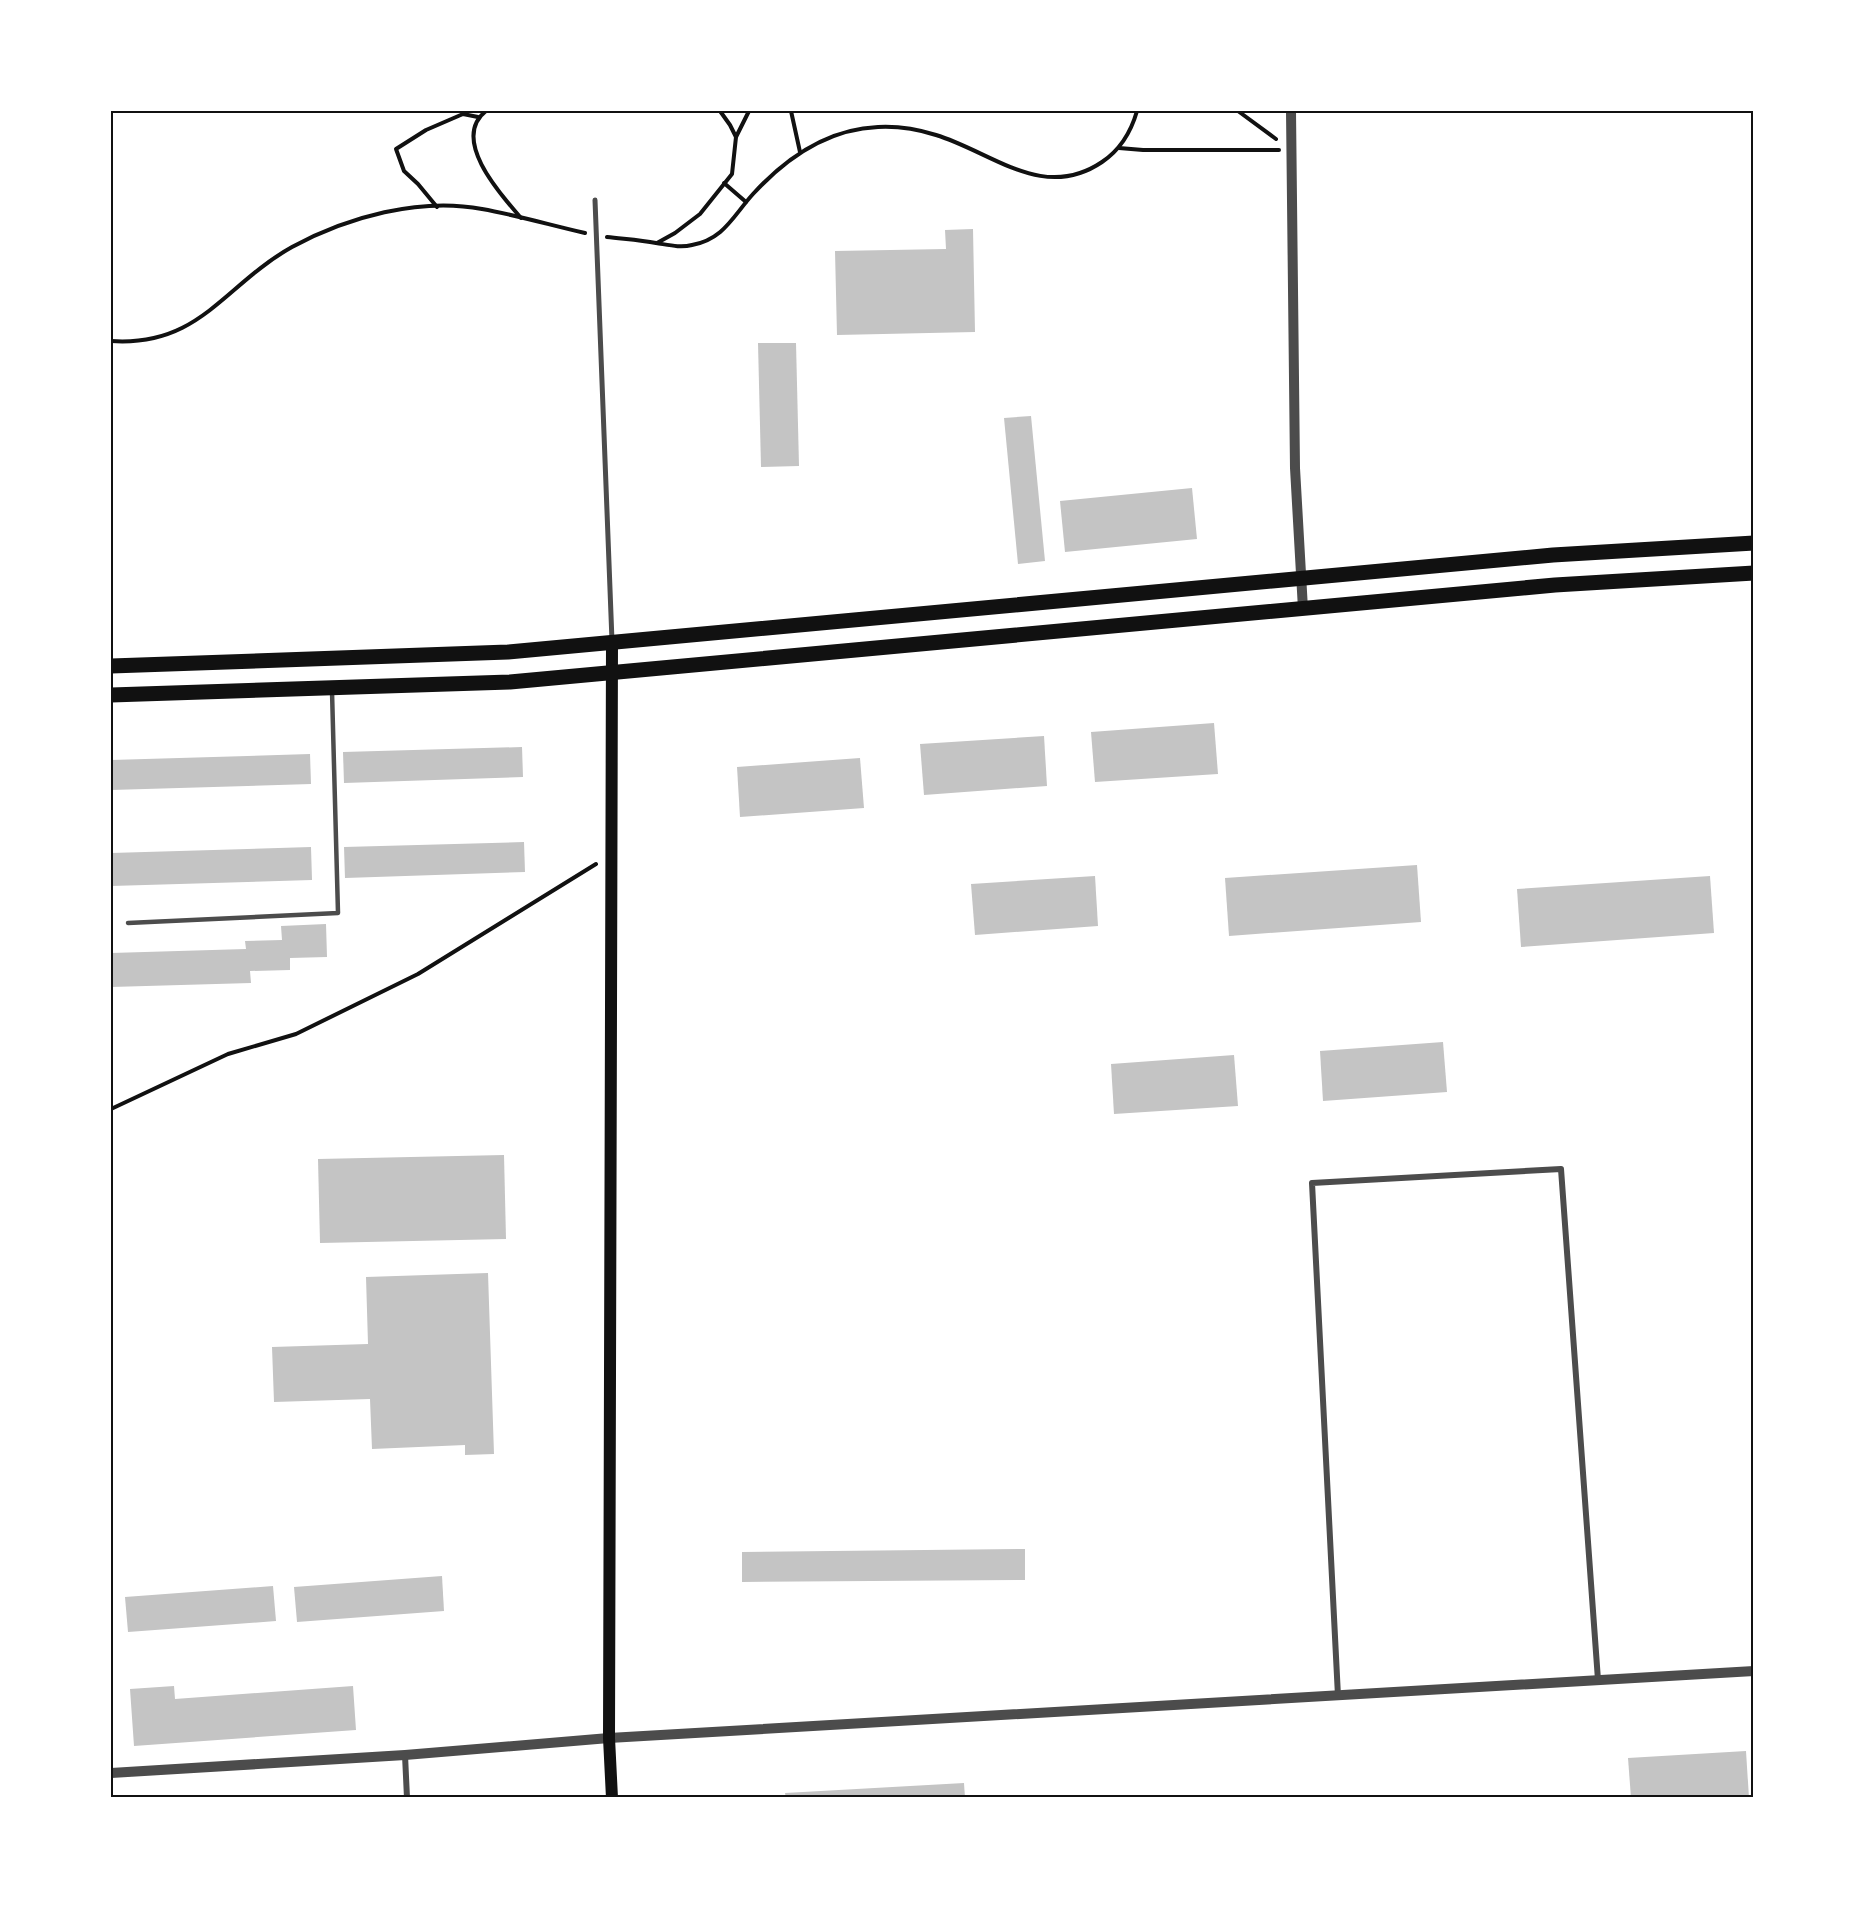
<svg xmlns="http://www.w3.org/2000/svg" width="1865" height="1909" font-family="'Work Sans',sans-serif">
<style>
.building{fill:#c4c4c4}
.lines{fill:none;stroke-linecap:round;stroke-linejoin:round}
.path{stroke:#111;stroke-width:4}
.service{stroke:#4c4c4c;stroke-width:4.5}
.pedestrian{stroke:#4c4c4c;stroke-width:5}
.minor{stroke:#4c4c4c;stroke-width:6}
.tertiary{stroke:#4c4c4c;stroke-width:10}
.secondary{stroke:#111;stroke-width:12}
.primary{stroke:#111;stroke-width:15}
.neatline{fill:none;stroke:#111;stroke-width:2}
</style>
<rect width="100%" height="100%" fill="#fff"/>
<!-- building -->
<g class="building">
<path d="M973 229 975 332 837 335 835 251 946 249 945 230Z"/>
<path d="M758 343H796L799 466 761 467Z"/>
<path d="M1031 416 1045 561 1018 564 1004 418Z"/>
<path d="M1192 488 1197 539 1065 552 1060 501Z"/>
<path d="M1214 723 1218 774 1095 782 1091 732Z"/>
<path d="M1044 736 1047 786 924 795 920 744Z"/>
<path d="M522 747 523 777 344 783 343 752Z"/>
<path d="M310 754 311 784 111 790V760Z"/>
<path d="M860 758 864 808 740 817 737 767Z"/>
<path d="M524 842 525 872 345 878 344 847Z"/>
<path d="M311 847 312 880 111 886V853Z"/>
<path d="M1417 865 1421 922 1229 936 1225 878Z"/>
<path d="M1095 876 1098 926 975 935 971 884Z"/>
<path d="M1710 876 1714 933 1521 947 1517 889Z"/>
<path d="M326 924 327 957 290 958V970L250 971 251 983 111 987V953L246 949 245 941 282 940 281 926Z"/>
<path d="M1443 1042 1447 1092 1323 1101 1320 1051Z"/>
<path d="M1234 1055 1238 1106 1114 1114 1111 1064Z"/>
<path d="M504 1155 506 1239 320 1243 318 1159Z"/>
<path d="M488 1273 494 1454 465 1455V1445L372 1449 370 1399 274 1402 272 1347 368 1344 366 1277Z"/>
<path d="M1025 1549V1580L742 1582V1552Z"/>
<path d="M442 1576 444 1611 297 1622 294 1587Z"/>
<path d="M273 1586 276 1621 128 1632 125 1597Z"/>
<path d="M174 1686 175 1699 353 1686 356 1730 134 1746 130 1689Z"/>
<path d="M1746 1751 1749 1798H1631L1628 1758Z"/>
<path d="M964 1783 965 1798H786L785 1793Z"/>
</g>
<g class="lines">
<!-- path -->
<g class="path">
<path d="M486 111C450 139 501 195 521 218"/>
<path d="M720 111 730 125 736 137"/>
<path d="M791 111 800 152"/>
<path d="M1238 111 1276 139"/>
<path d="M1119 148 1143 150H1279"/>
<path d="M724 183 746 202"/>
<path d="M437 207 418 184 404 171 396 149 426 130 463 114 478 117"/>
<path d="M607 237C623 239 640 240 656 243 669 245 680 248 692 245 724 239 733 216 753 194 786 158 827 129 878 127 897 126 917 129 936 135 992 152 1043 202 1102 162 1120 150 1131 132 1137 111"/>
<path d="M657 243 675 233 700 214 732 174 736 137 749 111"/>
<path d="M111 341C200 347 224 285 292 247 347 217 420 197 482 209 516 215 550 225 585 233"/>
<path d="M111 1109 228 1054 296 1034 418 974 596 864"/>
</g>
<!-- service -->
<path class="service" d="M128 923 338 913 332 691"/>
<!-- pedestrian -->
<path class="pedestrian" d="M595 200 612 641"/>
<!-- minor -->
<g class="minor">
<path d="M1338 1696 1312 1183 1561 1169 1598 1680"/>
<path d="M405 1755 407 1798"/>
</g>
<!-- tertiary -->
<g class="tertiary">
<path d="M1291 111 1295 468 1303 609"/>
<path d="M111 1773 405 1755 609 1738 1754 1671"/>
</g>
<!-- secondary -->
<path class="secondary" d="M612 643 609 1738 612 1798"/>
<!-- primary -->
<g class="primary">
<path d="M111 666 508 652 1553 555 1754 543"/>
<path d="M111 695 510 682 1555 585 1754 573"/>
</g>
</g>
<!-- border -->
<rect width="1865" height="1909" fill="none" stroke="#ffffff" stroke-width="225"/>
<rect x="112" y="112" width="1640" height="1684" class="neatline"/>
</svg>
